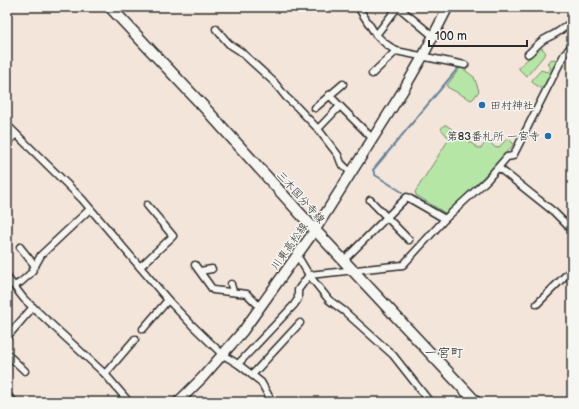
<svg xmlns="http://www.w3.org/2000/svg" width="579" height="409" font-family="'Balsamiq Sans','Klee One',sans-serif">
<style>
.green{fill:#b6e6a5;stroke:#708868}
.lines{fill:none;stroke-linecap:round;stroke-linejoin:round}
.stream{stroke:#65849c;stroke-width:2}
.minor-casing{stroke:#2b2b2b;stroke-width:9}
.secondary-casing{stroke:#2b2b2b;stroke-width:12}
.primary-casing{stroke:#2b2b2b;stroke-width:13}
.minor{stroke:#f6f6f2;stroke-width:6}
.secondary{stroke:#f6f6f2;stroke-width:9}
.primary{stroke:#f6f6f2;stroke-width:10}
.poi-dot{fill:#1f6fb2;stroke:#f6f6f2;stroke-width:1.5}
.labels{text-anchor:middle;stroke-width:3;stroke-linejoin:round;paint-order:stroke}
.poi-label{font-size:11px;fill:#2b2b2b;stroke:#f6f6f2;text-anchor:start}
.street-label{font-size:11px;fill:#2b2b2b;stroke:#f6f6f2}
.quarter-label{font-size:13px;fill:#2b2b2b;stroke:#f6f6f2}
</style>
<rect width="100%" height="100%" fill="#f4e5da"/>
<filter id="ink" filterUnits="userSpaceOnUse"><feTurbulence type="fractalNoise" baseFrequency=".025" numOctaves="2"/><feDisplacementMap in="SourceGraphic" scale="8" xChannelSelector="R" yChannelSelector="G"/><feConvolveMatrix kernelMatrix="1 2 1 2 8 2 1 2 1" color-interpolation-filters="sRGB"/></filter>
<g filter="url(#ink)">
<!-- green -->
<g class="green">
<path d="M540 48H542L546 53 527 76 525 75 519 69V67Z"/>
<path d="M555 59 557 63 543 88H540L532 82V80L541 70 547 72 551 68 547 63 550 60Z"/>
<path d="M460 68H462L474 77 479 91 473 99 471 100 447 87V85Z"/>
<path d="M444 125H446L478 148H481L487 141H488L496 148 499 147 506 140 509 139 513 143V145L491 169 461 200 445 213 416 195 415 192 449 139 448 137 441 129Z"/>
</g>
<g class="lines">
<!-- stream -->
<g class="stream">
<path d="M402 192 375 175 373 170 459 67"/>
<path d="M415 197 446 215"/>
</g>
<!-- minor casing -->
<g class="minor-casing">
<g id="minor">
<path d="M358 7 376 35 386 44 396 51 465 65"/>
<path d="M216 29 229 44 240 51 274 82 286 97 296 106 318 129 338 155 341 163 351 173"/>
<path d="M376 35 397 8 403 11 433 36"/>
<path d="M528 54C533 50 539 42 545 39 557 33 562 30 572 21"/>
<path d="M372 74 396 51"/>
<path d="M329 95 373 139"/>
<path d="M315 108 343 84"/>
<path d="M7 125 82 199 168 300 192 325 223 355 238 364 261 382 272 402"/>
<path d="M318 129 340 106"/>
<path d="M7 143 16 134"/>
<path d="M499 168 554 212 572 230"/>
<path d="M370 200 409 240"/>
<path d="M20 247 35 266"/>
<path d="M297 257 300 260 309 275 329 300 344 311 393 355 430 402"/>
<path d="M344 260 407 197 445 219"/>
<path d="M195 265 213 290 247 294 260 307"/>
<path d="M140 267 173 236 147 205"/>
<path d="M200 271 212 269"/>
<path d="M7 277 24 299 105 374 129 402"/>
<path d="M231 284 233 292"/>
<path d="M14 286 21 282 31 273 41 255 90 209"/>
<path d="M537 304 572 269"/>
<path d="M143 329 168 300"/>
<path d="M7 337 33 307"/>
<path d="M7 354 25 371"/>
<path d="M238 364 294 305 298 299V290L309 275 403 265 445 219 487 180 507 157 513 156 564 55 572 45"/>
<path d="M105 374 135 339"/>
<path d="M252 375 300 323"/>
<path d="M572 384V386"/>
<path d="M8 396 14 402"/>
</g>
</g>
<!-- secondary casing -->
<g class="secondary-casing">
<path id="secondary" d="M178 402 202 378 243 331 315 230 404 89 423 56 448 7"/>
</g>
<!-- primary casing -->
<g class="primary-casing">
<path id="primary" d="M110 7 203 106 315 230 476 402"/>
</g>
<!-- minor -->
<use href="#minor" class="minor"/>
<!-- secondary -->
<use href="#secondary" class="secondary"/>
<!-- primary -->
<use href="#primary" class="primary"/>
</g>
</g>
<!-- markers -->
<g class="poi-dot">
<circle cx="482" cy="105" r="4"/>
<circle cx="548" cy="136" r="4"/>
</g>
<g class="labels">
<!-- poi labels -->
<g class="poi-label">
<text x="490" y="109">田村神社</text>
<text x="540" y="140" text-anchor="end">第83番札所 一宮寺</text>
</g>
<!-- street labels -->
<g class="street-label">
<text transform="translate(301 197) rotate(48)" y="4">三木国分寺線</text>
<text transform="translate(289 246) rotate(-55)" y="4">川東高松線</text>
</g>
<!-- quarter labels -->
<g class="quarter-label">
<text x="444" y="357">一宮町</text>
</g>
</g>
<!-- margin -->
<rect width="579" height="409" fill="none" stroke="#f6f6f2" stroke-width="24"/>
<rect x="12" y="12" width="555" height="385" fill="none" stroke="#2b2b2b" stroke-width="1.5" filter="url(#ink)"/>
<!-- scale -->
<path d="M429 40v6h98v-6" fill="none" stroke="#2b2b2b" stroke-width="2"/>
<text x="435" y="40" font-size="12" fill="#2b2b2b" stroke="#f6f6f2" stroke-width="3" paint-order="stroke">100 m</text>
</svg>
